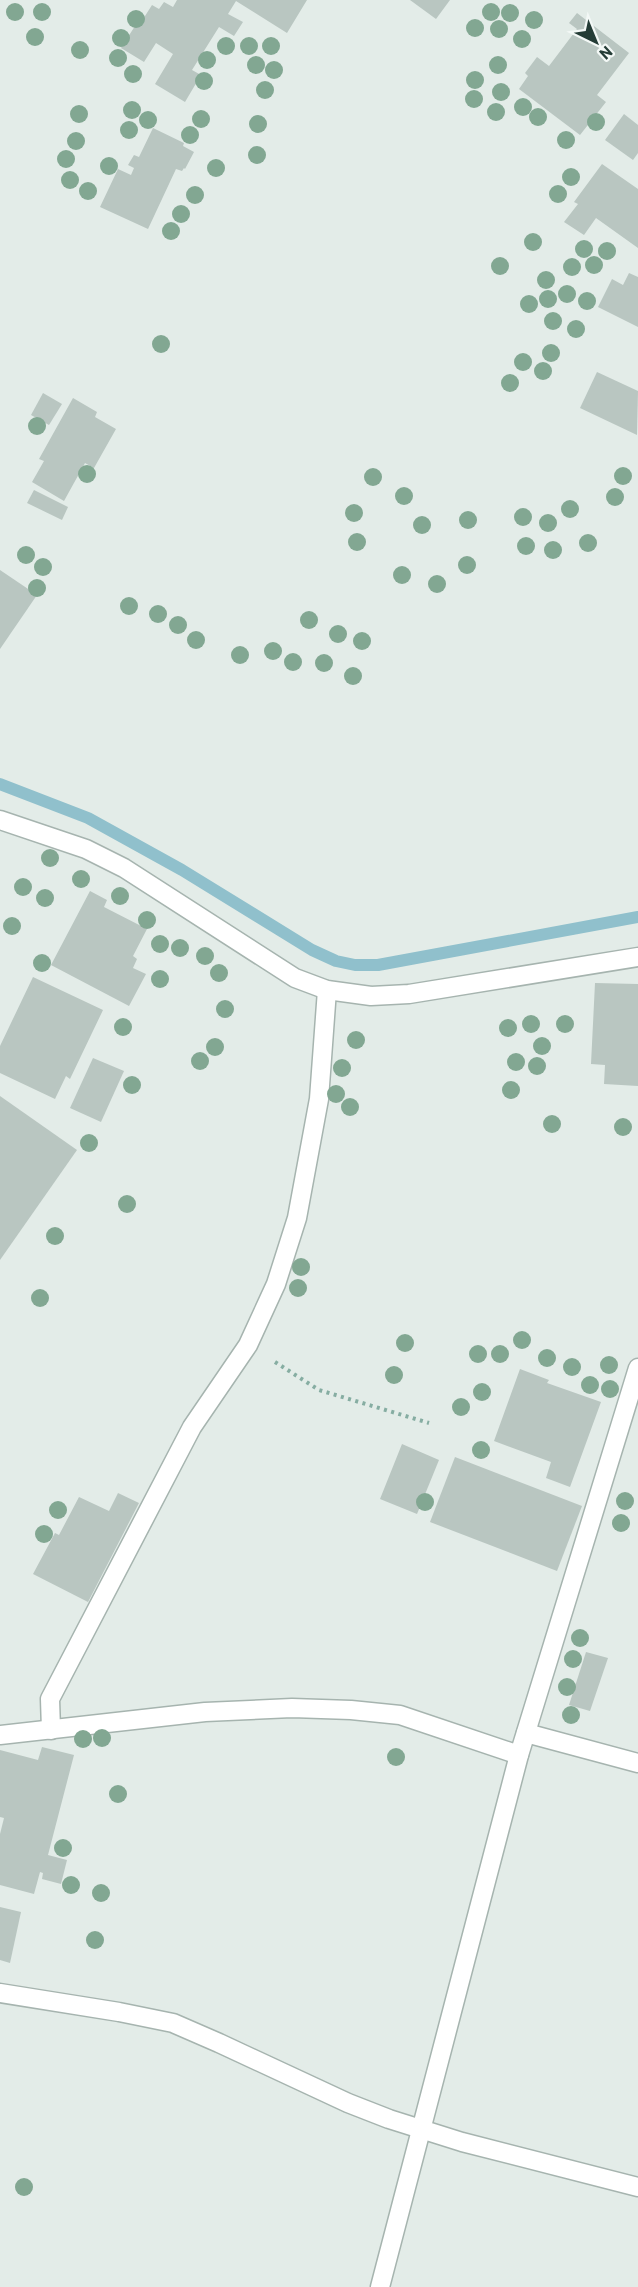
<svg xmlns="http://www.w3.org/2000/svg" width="638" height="2287" font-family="Barlow,sans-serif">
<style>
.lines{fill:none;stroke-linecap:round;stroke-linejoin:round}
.stream{stroke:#90c0cc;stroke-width:12}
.building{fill:#b9c6c1}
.minor-casing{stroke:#a6b4af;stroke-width:21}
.path{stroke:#86ada2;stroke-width:4;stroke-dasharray:3 4.5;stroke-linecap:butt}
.minor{stroke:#fff;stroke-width:18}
.tree{fill:#82a792}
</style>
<rect width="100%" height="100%" fill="#e3ece8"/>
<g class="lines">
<!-- stream -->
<path class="stream" d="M0 784 88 818 182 870 312 950 336 961 355 965H378L638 917"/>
</g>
<!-- building -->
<g class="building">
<path d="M177 0H307L287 33 236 1 228 14 243 22 234 36 219 27 192 70 201 75 185 102 155 84 173 54 156 43 144 62 121 48 135 26 138 27 152 5 159 9 164 2 173 7Z"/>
<path d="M410 0H450L436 19Z"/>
<path d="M577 13 629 53 597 95 606 102 580 135 519 89 528 76 525 73 537 57 549 66 577 29 569 23Z"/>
<path d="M624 114 638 125V153L633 160 605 140Z"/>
<path d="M153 128 184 143 183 146 194 152 185 169 184 168 182 171 176 169 148 229 100 207 118 169 131 175 134 168 128 165 134 155 139 157Z"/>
<path d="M602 164 638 189V248L596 218 584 235 564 222 578 204 574 202Z"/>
<path d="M629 273 638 277V327L598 307 612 279 623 285Z"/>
<path d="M597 372 638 391 637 435 580 408Z"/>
<path d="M43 393 62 404 49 425 31 415Z"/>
<path d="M73 398 97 412 95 417 116 429 94 468 85 463 64 501 32 482 44 461 39 459Z"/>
<path d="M34 490 68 507 62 520 27 503Z"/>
<path d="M0 570 37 595 0 649Z"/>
<path d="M90 891 107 900 104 907 147 929 133 956 137 959 133 968 146 974 129 1006 51 965Z"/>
<path d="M33 977 103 1010 70 1079 66 1076 55 1099 0 1073V1046Z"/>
<path d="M595 983 638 984V1086L604 1084 605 1065 591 1064Z"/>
<path d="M93 1058 124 1071 101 1122 70 1108Z"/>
<path d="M0 1096 77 1150 0 1260Z"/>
<path d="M520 1369 549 1380 547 1383 601 1402 570 1487 546 1478 551 1462 494 1441Z"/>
<path d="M402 1444 439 1460 417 1514 380 1499Z"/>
<path d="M455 1457 582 1506 557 1571 430 1522Z"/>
<path d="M118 1493 139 1503 88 1602 33 1574 55 1533 59 1535 79 1497 109 1511Z"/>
<path d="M586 1652 608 1658 590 1711 569 1705Z"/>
<path d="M42 1747 74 1755 48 1855 67 1860 61 1884 42 1879 43 1873 40 1872 34 1894 0 1885V1834L4 1818 0 1817V1750L38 1760Z"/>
<path d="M0 1907 21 1912 10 1963 0 1960Z"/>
</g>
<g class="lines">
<!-- minor casing -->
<g class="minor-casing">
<g id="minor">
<path d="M0 820 86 849 124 868 295 978 327 990 371 996 409 994 638 957"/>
<path d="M51 1730 50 1699 192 1427 248 1345 276 1284 297 1218 319 1099 327 990"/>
<path d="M526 1733 638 1763"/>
<path d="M0 1735 205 1712 292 1708 351 1710 400 1715 519 1755"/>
<path d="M0 1993 119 2012 173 2023 219 2043 348 2103 389 2119 462 2142 638 2187"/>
<path d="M380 2287 519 1755 638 1368"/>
</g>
</g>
<!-- path -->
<path class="path" d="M275 1362 319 1390 429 1423"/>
<!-- minor -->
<use href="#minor" class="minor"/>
</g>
<!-- trees -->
<g class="tree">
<circle cx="15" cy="12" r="9"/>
<circle cx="42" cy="12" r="9"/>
<circle cx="491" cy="12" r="9"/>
<circle cx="510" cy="13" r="9"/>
<circle cx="136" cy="19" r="9"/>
<circle cx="534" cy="20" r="9"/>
<circle cx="475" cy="28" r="9"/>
<circle cx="499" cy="29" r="9"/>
<circle cx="35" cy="37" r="9"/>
<circle cx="121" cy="38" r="9"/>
<circle cx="522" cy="39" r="9"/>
<circle cx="226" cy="46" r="9"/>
<circle cx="249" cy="46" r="9"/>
<circle cx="271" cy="46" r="9"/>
<circle cx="80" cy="50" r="9"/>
<circle cx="118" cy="58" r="9"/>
<circle cx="207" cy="60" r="9"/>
<circle cx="256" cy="65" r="9"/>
<circle cx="498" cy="65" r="9"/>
<circle cx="274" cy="70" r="9"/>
<circle cx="133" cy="74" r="9"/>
<circle cx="475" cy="80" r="9"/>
<circle cx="204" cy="81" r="9"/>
<circle cx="265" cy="90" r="9"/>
<circle cx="501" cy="92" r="9"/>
<circle cx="474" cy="99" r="9"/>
<circle cx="523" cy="107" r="9"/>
<circle cx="132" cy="110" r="9"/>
<circle cx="496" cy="112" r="9"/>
<circle cx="79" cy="114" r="9"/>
<circle cx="538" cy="117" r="9"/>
<circle cx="201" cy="119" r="9"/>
<circle cx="148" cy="120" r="9"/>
<circle cx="596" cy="122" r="9"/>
<circle cx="258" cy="124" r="9"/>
<circle cx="129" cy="130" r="9"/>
<circle cx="190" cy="135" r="9"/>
<circle cx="566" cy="140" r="9"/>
<circle cx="76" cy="141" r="9"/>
<circle cx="257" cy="155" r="9"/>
<circle cx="66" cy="159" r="9"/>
<circle cx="109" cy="166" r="9"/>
<circle cx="216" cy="168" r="9"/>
<circle cx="571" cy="177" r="9"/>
<circle cx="70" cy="180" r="9"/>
<circle cx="88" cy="191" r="9"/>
<circle cx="558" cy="194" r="9"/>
<circle cx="195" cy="195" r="9"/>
<circle cx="181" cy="214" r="9"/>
<circle cx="171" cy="231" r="9"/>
<circle cx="533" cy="242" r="9"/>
<circle cx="584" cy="249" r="9"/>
<circle cx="607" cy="251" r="9"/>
<circle cx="594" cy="265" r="9"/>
<circle cx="500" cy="266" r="9"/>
<circle cx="572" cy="267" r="9"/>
<circle cx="546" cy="280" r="9"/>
<circle cx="567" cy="294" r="9"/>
<circle cx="548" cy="299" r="9"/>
<circle cx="587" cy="301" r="9"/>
<circle cx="529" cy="304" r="9"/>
<circle cx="553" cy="321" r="9"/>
<circle cx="576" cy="329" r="9"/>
<circle cx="161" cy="344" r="9"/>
<circle cx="551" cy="353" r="9"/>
<circle cx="523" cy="362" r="9"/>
<circle cx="543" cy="371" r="9"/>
<circle cx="510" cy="383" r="9"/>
<circle cx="37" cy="426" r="9"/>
<circle cx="87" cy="474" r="9"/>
<circle cx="623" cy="476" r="9"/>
<circle cx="373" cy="477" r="9"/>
<circle cx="404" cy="496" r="9"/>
<circle cx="615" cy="497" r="9"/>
<circle cx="570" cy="509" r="9"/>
<circle cx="354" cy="513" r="9"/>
<circle cx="523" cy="517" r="9"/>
<circle cx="468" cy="520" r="9"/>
<circle cx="548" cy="523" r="9"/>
<circle cx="422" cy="525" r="9"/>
<circle cx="357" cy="542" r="9"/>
<circle cx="588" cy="543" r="9"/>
<circle cx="526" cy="546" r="9"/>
<circle cx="553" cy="550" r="9"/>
<circle cx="26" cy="555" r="9"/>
<circle cx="467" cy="565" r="9"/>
<circle cx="43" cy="567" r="9"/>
<circle cx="402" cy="575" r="9"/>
<circle cx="437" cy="584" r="9"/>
<circle cx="37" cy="588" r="9"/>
<circle cx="129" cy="606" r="9"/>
<circle cx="158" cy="614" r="9"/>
<circle cx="309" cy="620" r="9"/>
<circle cx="178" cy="625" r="9"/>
<circle cx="338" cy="634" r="9"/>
<circle cx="196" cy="640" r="9"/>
<circle cx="362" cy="641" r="9"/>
<circle cx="273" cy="651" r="9"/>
<circle cx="240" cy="655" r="9"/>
<circle cx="293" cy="662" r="9"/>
<circle cx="324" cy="663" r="9"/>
<circle cx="353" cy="676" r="9"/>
<circle cx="50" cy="858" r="9"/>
<circle cx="81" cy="879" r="9"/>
<circle cx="23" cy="887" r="9"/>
<circle cx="120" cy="896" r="9"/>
<circle cx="45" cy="898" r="9"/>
<circle cx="147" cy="920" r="9"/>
<circle cx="12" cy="926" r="9"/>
<circle cx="160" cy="944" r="9"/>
<circle cx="180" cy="948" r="9"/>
<circle cx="205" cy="956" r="9"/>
<circle cx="42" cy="963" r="9"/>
<circle cx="219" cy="973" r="9"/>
<circle cx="160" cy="979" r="9"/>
<circle cx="225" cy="1009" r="9"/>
<circle cx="531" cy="1024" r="9"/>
<circle cx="565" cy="1024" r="9"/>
<circle cx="123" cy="1027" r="9"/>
<circle cx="508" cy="1028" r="9"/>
<circle cx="356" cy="1040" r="9"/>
<circle cx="542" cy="1046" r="9"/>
<circle cx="215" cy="1047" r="9"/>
<circle cx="200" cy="1061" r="9"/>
<circle cx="516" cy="1062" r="9"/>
<circle cx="537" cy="1066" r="9"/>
<circle cx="342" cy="1068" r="9"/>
<circle cx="132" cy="1085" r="9"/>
<circle cx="511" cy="1090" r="9"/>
<circle cx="336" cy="1094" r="9"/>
<circle cx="350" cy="1107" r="9"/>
<circle cx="552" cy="1124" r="9"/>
<circle cx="623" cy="1127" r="9"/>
<circle cx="89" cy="1143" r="9"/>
<circle cx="127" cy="1204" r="9"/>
<circle cx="55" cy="1236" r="9"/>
<circle cx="301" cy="1267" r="9"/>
<circle cx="298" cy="1288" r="9"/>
<circle cx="40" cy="1298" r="9"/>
<circle cx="522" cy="1340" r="9"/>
<circle cx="405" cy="1343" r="9"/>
<circle cx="478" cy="1354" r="9"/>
<circle cx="500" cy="1354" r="9"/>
<circle cx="547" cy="1358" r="9"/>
<circle cx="609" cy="1365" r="9"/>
<circle cx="572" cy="1367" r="9"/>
<circle cx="394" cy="1375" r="9"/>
<circle cx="590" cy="1385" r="9"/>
<circle cx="610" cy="1389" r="9"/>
<circle cx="482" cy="1392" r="9"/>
<circle cx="461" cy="1407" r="9"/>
<circle cx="481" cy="1450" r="9"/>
<circle cx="625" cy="1501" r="9"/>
<circle cx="425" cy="1502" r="9"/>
<circle cx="58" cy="1510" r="9"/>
<circle cx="621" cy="1523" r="9"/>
<circle cx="44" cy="1534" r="9"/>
<circle cx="580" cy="1638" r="9"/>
<circle cx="573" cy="1659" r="9"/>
<circle cx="567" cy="1687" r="9"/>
<circle cx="571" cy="1715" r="9"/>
<circle cx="102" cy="1738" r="9"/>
<circle cx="83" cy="1739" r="9"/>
<circle cx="396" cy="1757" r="9"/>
<circle cx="118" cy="1794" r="9"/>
<circle cx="63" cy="1848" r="9"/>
<circle cx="71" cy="1885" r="9"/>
<circle cx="101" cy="1893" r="9"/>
<circle cx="95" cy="1940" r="9"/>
<circle cx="24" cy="2187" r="9"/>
</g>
<!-- north arrow -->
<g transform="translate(596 42) rotate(137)" stroke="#f3f8f6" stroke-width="4.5" paint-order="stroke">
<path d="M0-4.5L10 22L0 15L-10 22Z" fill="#243c36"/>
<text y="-9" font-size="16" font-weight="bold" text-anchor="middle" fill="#243c36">N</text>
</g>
</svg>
